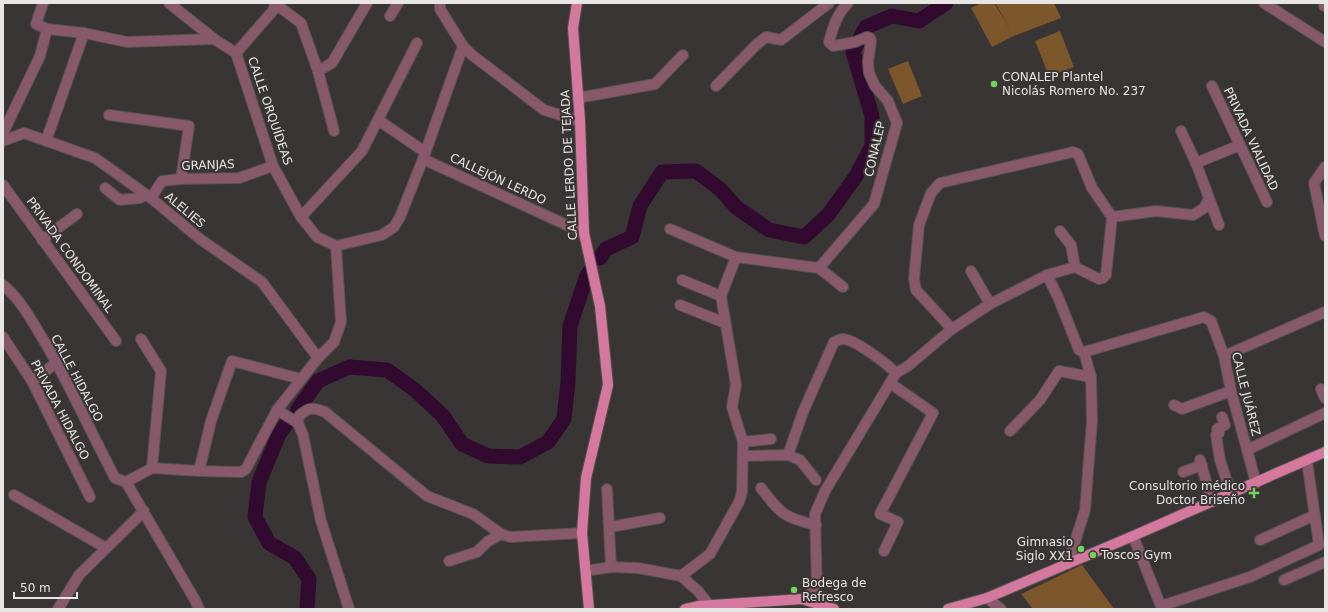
<svg xmlns="http://www.w3.org/2000/svg" width="1328" height="612" font-family="'DejaVu Sans',sans-serif">
<style>
.green{fill:#7d572c}
.lines{fill:none;stroke-linecap:round;stroke-linejoin:round}
.river{stroke:#320a2f;stroke-width:15}
.minor-casing{stroke:#565151;stroke-width:12}
.major-casing{stroke:#565151;stroke-width:12}
.minor{stroke:#87596b;stroke-width:10}
.major{stroke:#d5789d;stroke-width:10}
.poi-dot{fill:#72d25e;stroke:#3a3535;stroke-width:1.5}
.labels{text-anchor:middle;stroke-width:4;stroke-linejoin:round;paint-order:stroke}
.poi-label{font-size:12px;fill:#e8e5e5;stroke:#3a3535;text-anchor:start}
.street-label{font-size:12px;fill:#e8e5e5;stroke:#3a3535}
</style>
<rect width="100%" height="100%" fill="#3a3535"/>
<!-- green -->
<g class="green">
<path d="M981 3H994L1012 32 995 3H1054L1061 18 1014 36 992 47 971 8Z"/>
<path d="M1060 31 1074 67 1049 76 1035 41Z"/>
<path d="M908 61 922 96 903 104 888 69Z"/>
<path d="M1082 565 1114 609H1033L1021 594Z"/>
</g>
<g class="lines">
<!-- river -->
<g class="river">
<path d="M860 38 866 27 892 16 919 21 946 3"/>
<path d="M600 258 606 249 632 237 640 206 662 172 696 171 720 189 736 207 769 230 804 237 828 215 856 176 872 146V116L853 52 858 42"/>
<path d="M298 409 318 381 349 367 387 370 415 390 443 416 462 444 488 456 520 457 548 442 564 419 568 382 570 326 586 278 590 271"/>
<path d="M290 419 279 434 259 482 255 517 269 543 295 558 309 579 307 609"/>
</g>
<!-- minor casing -->
<g class="minor-casing">
<g id="minor">
<path d="M43 3 36 24 47 29 84 33 127 42 214 39"/>
<path d="M169 3 214 39 236 53 273 166 301 217 317 237 336 246 382 235 394 227 400 217 423 159 463 46"/>
<path d="M274 3 301 23 318 71 334 131"/>
<path d="M440 3V9L463 46 472 55 544 110 580 121"/>
<path d="M1264 3 1325 42"/>
<path d="M1324 6 1325 5"/>
<path d="M390 16 398 3"/>
<path d="M236 53 277 6"/>
<path d="M318 71 332 63 367 3"/>
<path d="M716 86 757 44 766 37 781 40 829 3"/>
<path d="M1212 86 1267 202"/>
<path d="M578 98 655 84 683 55"/>
<path d="M109 115 189 126 181 179"/>
<path d="M378 120 425 152"/>
<path d="M1181 131 1196 163 1219 225"/>
<path d="M3 133 40 56 47 29"/>
<path d="M3 141 24 133 95 158 151 198 200 239 262 282 318 358"/>
<path d="M46 141 84 33"/>
<path d="M423 159 584 233"/>
<path d="M1196 163 1240 145"/>
<path d="M1325 167 1314 183 1325 236"/>
<path d="M3 185 116 341"/>
<path d="M105 188 120 200 140 198 146 195"/>
<path d="M151 198 162 181 181 179 239 178 273 166"/>
<path d="M301 217 362 151 417 43"/>
<path d="M1112 217 1156 211 1193 215 1204 208 1209 199"/>
<path d="M670 229 736 257 819 268 843 287"/>
<path d="M1060 231 1071 245 1075 267"/>
<path d="M42 240 77 214"/>
<path d="M819 268 874 204 897 123 888 101 875 86 869 73 868 62 871 41 870 38 867 37 855 42 833 46 829 42C833 27 837 14 848 3"/>
<path d="M971 271 990 304"/>
<path d="M1047 275 1058 297 1079 350 1084 352 1091 377 1092 421 1085 510 1068 564"/>
<path d="M682 280 721 296"/>
<path d="M3 285C21 299 34 325 46 344 71 388 92 434 115 478L126 482"/>
<path d="M680 305 725 323"/>
<path d="M3 337 32 381 90 497"/>
<path d="M141 339 161 371 152 468"/>
<path d="M1084 352 1204 317 1211 321 1224 356 1231 391 1256 483"/>
<path d="M1224 356 1325 312"/>
<path d="M32 381 56 363"/>
<path d="M1321 389 1325 398"/>
<path d="M1174 405 1182 409 1231 391"/>
<path d="M277 410 298 423"/>
<path d="M1222 417 1225 425 1217 429 1219 433 1216 435 1220 460 1231 494"/>
<path d="M1010 431 1040 400 1059 371 1091 377"/>
<path d="M743 442 771 439"/>
<path d="M1247 450 1325 413"/>
<path d="M788 455 803 412 834 342C837 341 840 339 843 339 856 340 887 364 896 373"/>
<path d="M744 456 788 455 800 460 816 480"/>
<path d="M1200 460 1212 502"/>
<path d="M199 471 211 421 232 361 301 379"/>
<path d="M1183 472 1202 465"/>
<path d="M126 482 152 468 199 471 241 472 246 469 277 410 318 358 334 342 341 322 336 246"/>
<path d="M126 482 195 600 199 609"/>
<path d="M761 488C781 514 784 518 816 525"/>
<path d="M607 489 611 567"/>
<path d="M14 495 106 548"/>
<path d="M610 527 660 518"/>
<path d="M1133 536 1162 609"/>
<path d="M1260 540 1315 515"/>
<path d="M884 551 898 522 880 514 933 413 890 383"/>
<path d="M449 561 477 552 487 542 501 534"/>
<path d="M586 571 611 567 638 568 681 576 698 591 710 606"/>
<path d="M681 576 710 554 739 502 742 492 743 442 732 407 736 385 721 296 736 257"/>
<path d="M1284 580 1325 562"/>
<path d="M987 598 1001 609"/>
<path d="M802 599 817 589 815 514 825 491 896 373 908 366 952 329 990 304 1047 275 1075 267 1099 279 1103 278 1106 275 1112 217 1092 188 1078 154 1073 152 940 183 931 193 919 225 914 279 916 290 952 329"/>
<path d="M1161 606 1250 577 1319 545 1307 461"/>
<path d="M58 609 79 575 144 511"/>
<path d="M349 609 321 521 303 435 298 423 299 416C309 407 313 407 325 412L427 496 473 514 501 534 510 537 582 533"/>
</g>
</g>
<!-- major casing -->
<g class="major-casing">
<g id="major">
<path d="M577 3 573 28 580 121 584 233 600 306 608 385 586 478 582 533 589 609"/>
<path d="M685 609 698 606 802 599 834 609"/>
<path d="M948 609 987 598 1133 536 1325 452"/>
</g>
</g>
<!-- minor -->
<use href="#minor" class="minor"/>
<!-- major -->
<use href="#major" class="major"/>
</g>
<!-- markers -->
<g class="poi-dot">
<circle cx="994" cy="84" r="4"/>
<path d="M1252 487h4v4h4v4h-4v4h-4v-4h-4v-4h4z"/>
<circle cx="1081" cy="549" r="4"/>
<circle cx="1093" cy="555" r="4"/>
<circle cx="794" cy="590" r="4"/>
</g>
<g class="labels">
<!-- poi labels -->
<g class="poi-label">
<text x="1002" y="81">CONALEP Plantel<tspan x="1002" dy="14">Nicolás Romero No. 237</tspan></text>
<text x="1245" y="490" text-anchor="end">Consultorio médico<tspan x="1245" dy="14">Doctor Briseño</tspan></text>
<text x="1073" y="546" text-anchor="end">Gimnasio<tspan x="1073" dy="14">Siglo XX1</tspan></text>
<text x="1101" y="559">Toscos Gym</text>
<text x="802" y="587">Bodega de<tspan x="802" dy="14">Refresco</tspan></text>
</g>
<!-- street labels -->
<g class="street-label">
<text transform="translate(270 111) rotate(71)" y="4">CALLE ORQUÍDEAS</text>
<text transform="translate(1251 139) rotate(65)" y="4">PRIVADA VIALIDAD</text>
<text transform="translate(875 149) rotate(-77)" y="4">CONALEP</text>
<text transform="translate(208 165) rotate(-2)" y="4">GRANJAS</text>
<text transform="translate(569 165) rotate(-93)" y="4">CALLE LERDO DE TEJADA</text>
<text transform="translate(498 179) rotate(25)" y="4">CALLEJÓN LERDO</text>
<text transform="translate(185 210) rotate(40)" y="4">ALELIES</text>
<text transform="translate(70 255) rotate(54)" y="4">PRIVADA CONDOMINAL</text>
<text transform="translate(77 378) rotate(62)" y="4">CALLE HIDALGO</text>
<text transform="translate(1246 394) rotate(76)" y="4">CALLE JUÁREZ</text>
<text transform="translate(60 410) rotate(62)" y="4">PRIVADA HIDALGO</text>
</g>
</g>
<!-- border -->
<rect width="1328" height="612" fill="none" stroke="#e8e5e5" stroke-width="8"/>
<!-- scale -->
<path d="M14 592v6h63v-6" fill="none" stroke="#e8e5e5" stroke-width="2"/>
<text x="20" y="592" font-size="12" fill="#e8e5e5" stroke="#3a3535" stroke-width="3" paint-order="stroke">50 m</text>
</svg>
